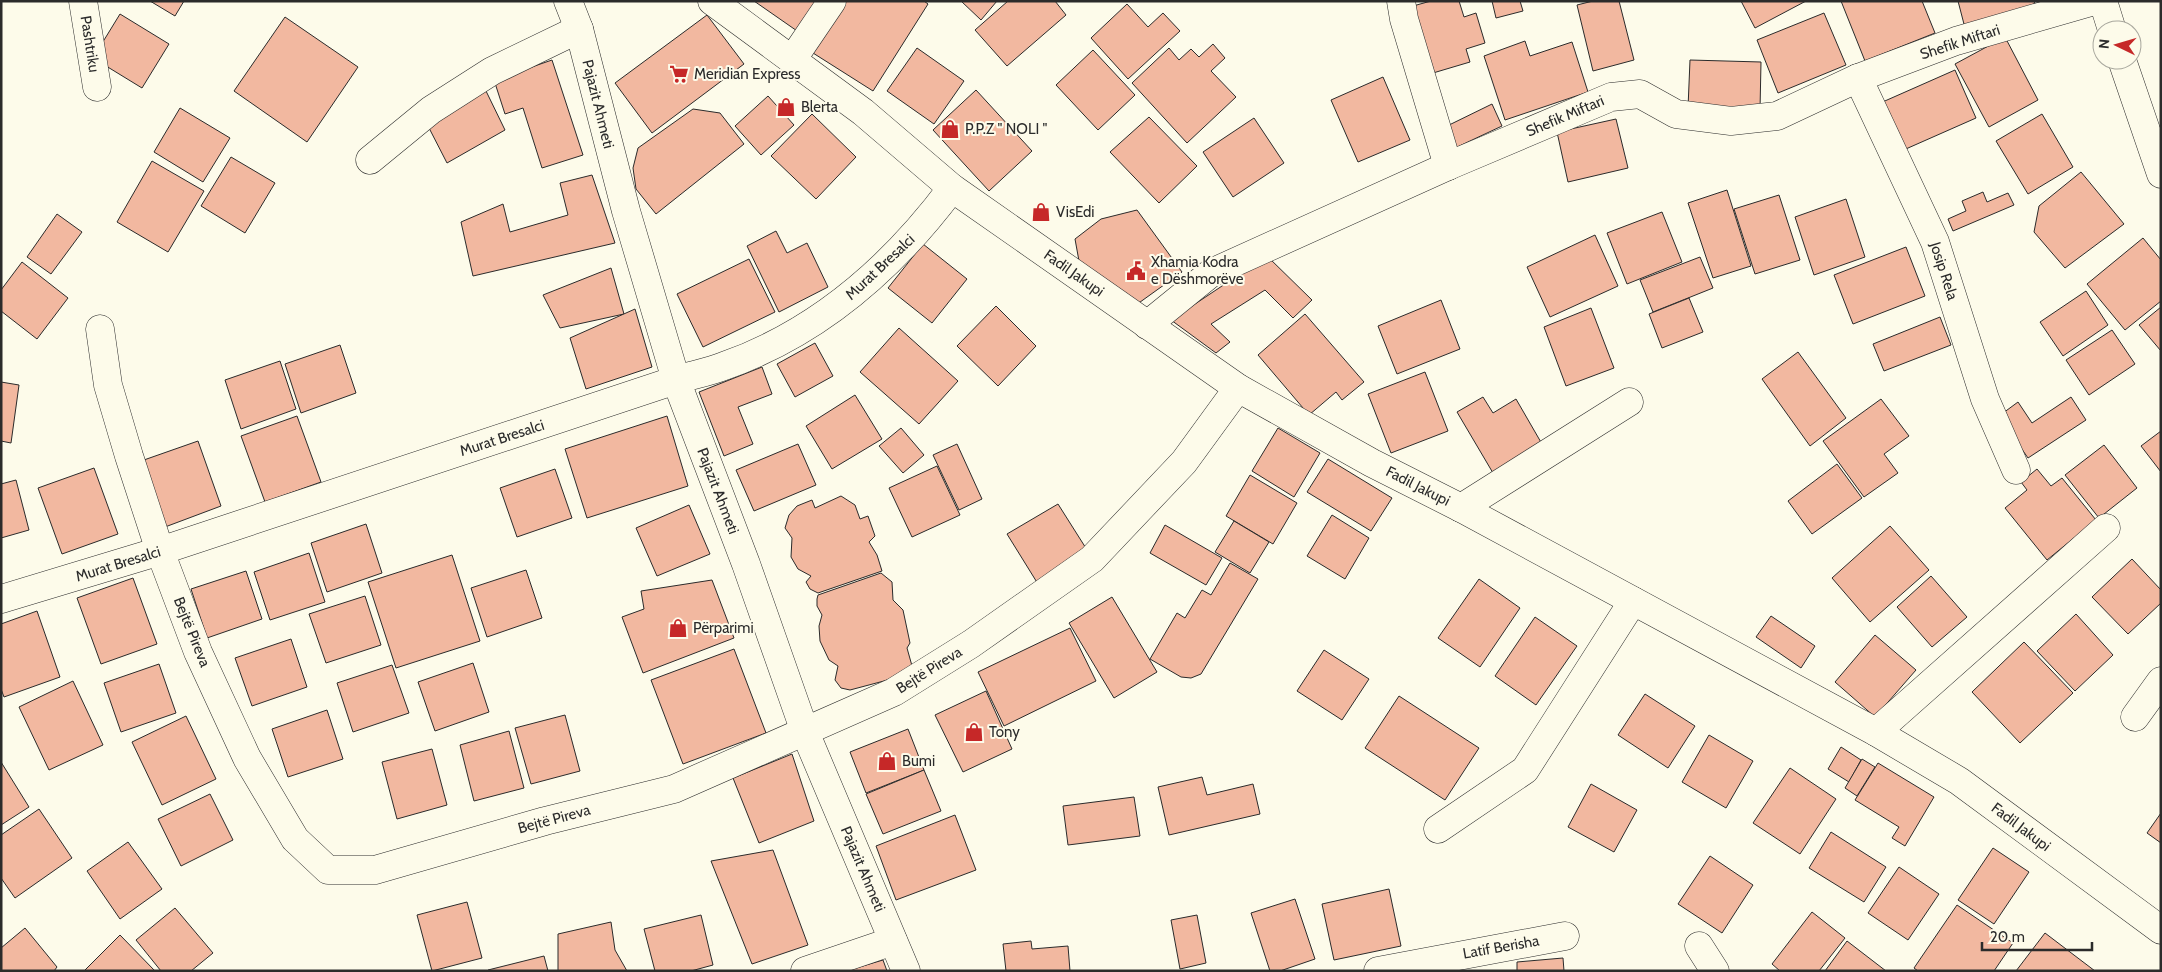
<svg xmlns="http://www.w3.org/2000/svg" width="2162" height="972" font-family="Cabin,sans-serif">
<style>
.building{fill:#f2b8a0;stroke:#2b2b2b}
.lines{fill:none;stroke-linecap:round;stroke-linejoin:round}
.street-casing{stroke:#2b2b2b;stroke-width:29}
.secondary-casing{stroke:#2b2b2b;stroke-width:29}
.street{stroke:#fdfbea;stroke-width:28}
.secondary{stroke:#fdfbea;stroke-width:28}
.labels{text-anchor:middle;stroke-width:4;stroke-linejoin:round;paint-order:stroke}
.street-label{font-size:15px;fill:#2b2b2b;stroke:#fdfbea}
.poi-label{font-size:15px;fill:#2b2b2b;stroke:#fdfbea;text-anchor:start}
</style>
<rect width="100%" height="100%" fill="#fdfbea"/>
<!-- building -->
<g class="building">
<path d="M150 1H184L175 16Z"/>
<path d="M754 1H818L800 33Z"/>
<path d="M846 1H924L928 4 873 91 813 53Z"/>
<path d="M961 1H997L981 20Z"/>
<path d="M1008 1H1055L1066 15 1007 66 975 30Z"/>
<path d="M1431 1H1459L1464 17 1476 13 1485 43 1466 49 1470 62 1433 73 1413 6Z"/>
<path d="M1492 1H1520L1523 11 1496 18Z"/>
<path d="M1593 1H1619L1634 60 1593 71 1577 5Z"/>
<path d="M1741 1H1806L1755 28Z"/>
<path d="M1841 1H1922L1935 33 1865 61Z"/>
<path d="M1958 1H2034L2036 8 1965 28Z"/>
<path d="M1127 4 1148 27 1163 13 1180 31 1128 79 1091 38Z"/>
<path d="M1824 13 1846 65 1778 93 1757 40Z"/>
<path d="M120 14 169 44 142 88 93 58Z"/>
<path d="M707 15 744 64 652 133 615 83Z"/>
<path d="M285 17 358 67 307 142 234 91Z"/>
<path d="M2005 37 2038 100 1989 127 1955 64Z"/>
<path d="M1525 41 1530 56 1572 42 1588 92 1505 120 1484 56Z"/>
<path d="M1213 44 1225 58 1211 71 1236 97 1187 143 1132 83 1169 48 1179 60 1191 49 1199 57Z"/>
<path d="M917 48 964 81 934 124 887 91Z"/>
<path d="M1093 50 1135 95 1098 130 1056 85Z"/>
<path d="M552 60 583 155 542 168 523 108 505 114 494 80Z"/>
<path d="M1690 60 1761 62 1760 110 1688 108Z"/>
<path d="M1955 70 1976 118 1899 152 1878 104Z"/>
<path d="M1383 77 1410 140 1358 162 1331 100Z"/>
<path d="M976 90 1032 151 989 191 933 130Z"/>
<path d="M486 91 505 130 447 163 428 126Z"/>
<path d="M768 96 794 125 761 155 735 126Z"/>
<path d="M1492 104 1502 126 1455 148 1445 127Z"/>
<path d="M180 108 230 138 203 182 154 152Z"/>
<path d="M693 109 720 113 744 144 656 214 636 189 633 168 638 148Z"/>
<path d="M812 114 856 157 816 199 771 156Z"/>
<path d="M2042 114 2073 167 2028 194 1996 141Z"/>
<path d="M1149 117 1197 166 1159 203 1110 152Z"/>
<path d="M1254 118 1284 163 1233 197 1203 152Z"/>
<path d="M1616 119 1628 168 1568 182 1557 132Z"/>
<path d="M231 157 275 183 245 233 201 206Z"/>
<path d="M152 161 204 191 168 252 117 222Z"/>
<path d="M2081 172 2124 224 2065 268 2034 232 2039 206Z"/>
<path d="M592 175 615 243 473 276 461 222 503 204 510 232 568 215 560 183Z"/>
<path d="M1727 190 1751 266 1713 278 1688 203Z"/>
<path d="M1983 192 1987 202 2008 193 2014 205 1953 231 1948 219 1966 211 1962 201Z"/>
<path d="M1779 195 1800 260 1755 274 1734 209Z"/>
<path d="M1846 199 1865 257 1814 275 1795 217Z"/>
<path d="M1137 210 1182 272 1136 305 1079 261 1075 239 1101 219Z"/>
<path d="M1662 212 1682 262 1627 284 1607 233Z"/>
<path d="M57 214 82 232 51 274 27 257Z"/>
<path d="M776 231 787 253 807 243 828 287 779 312 747 246Z"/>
<path d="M1595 235 1618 286 1550 317 1527 267Z"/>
<path d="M2143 238 2161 260V301L2125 330 2087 284Z"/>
<path d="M923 244 967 279 932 323 888 288Z"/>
<path d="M1906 247 1925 296 1853 324 1834 275Z"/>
<path d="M1267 256 1312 300 1293 318 1265 290 1211 324 1230 342 1216 353 1171 320Z"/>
<path d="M1700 257 1713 288 1653 312 1640 280Z"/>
<path d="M749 259 775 312 703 347 677 294Z"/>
<path d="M22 262 68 298 37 339 1 311V290Z"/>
<path d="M611 268 624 314 560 328 543 295Z"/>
<path d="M2086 291 2108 325 2063 356 2040 322Z"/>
<path d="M1689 298 1703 332 1662 348 1649 314Z"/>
<path d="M1441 300 1460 349 1397 374 1378 326Z"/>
<path d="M996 306 1036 346 998 386 957 346Z"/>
<path d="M2161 307V351L2139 325Z"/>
<path d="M1591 308 1614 368 1566 386 1544 327Z"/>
<path d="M635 309 652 367 586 389 570 338Z"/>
<path d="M1305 314 1364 382 1342 400 1336 392 1309 415 1258 355Z"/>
<path d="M1940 317 1951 345 1884 371 1873 344Z"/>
<path d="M899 328 958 381 919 424 860 372Z"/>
<path d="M2112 330 2135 364 2089 395 2066 360Z"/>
<path d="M815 343 833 376 795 397 777 364Z"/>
<path d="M340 345 356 393 301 413 285 364Z"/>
<path d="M1798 352 1846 418 1810 446 1762 379Z"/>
<path d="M280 361 296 409 241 429 225 380Z"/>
<path d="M762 367 772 394 738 407 753 444 724 456 699 392Z"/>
<path d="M1425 372 1448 431 1391 453 1368 394Z"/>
<path d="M1 382 19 385 11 443 1 441Z"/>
<path d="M855 395 882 439 832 469 806 426Z"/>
<path d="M1483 397 1493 413 1516 399 1542 444 1493 473 1457 412Z"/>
<path d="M2071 397 2086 420 2028 458 1999 416 2018 402 2032 423Z"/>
<path d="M1881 399 1909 436 1884 454 1898 473 1864 497 1823 441Z"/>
<path d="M297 416 321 482 265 502 241 436Z"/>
<path d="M667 416 688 486 587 518 565 449Z"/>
<path d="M901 428 924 455 903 473 879 446Z"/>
<path d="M1278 428 1320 453 1294 497 1252 471Z"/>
<path d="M2161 431V472L2141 446Z"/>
<path d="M198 441 221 506 165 527 141 461Z"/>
<path d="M798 444 816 485 754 511 736 470Z"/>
<path d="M957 444 982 499 959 510 933 455Z"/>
<path d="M2104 445 2137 488 2099 518 2065 475Z"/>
<path d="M1328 459 1392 498 1371 531 1307 492Z"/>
<path d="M1837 464 1862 498 1812 534 1788 501Z"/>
<path d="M937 466 960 515 912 537 889 488Z"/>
<path d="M94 468 118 534 62 554 38 488Z"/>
<path d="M555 469 572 518 517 537 500 488Z"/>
<path d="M2037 469 2051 486 2062 478 2096 520 2047 560 2005 508 2027 490 2021 482Z"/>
<path d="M1250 475 1297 503 1273 544 1226 516Z"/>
<path d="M16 480 29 530 1 538V484Z"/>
<path d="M841 496 855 505 860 519 868 516 875 536 869 542 877 555 882 571 818 593 810 589 806 582 811 576 798 569 791 557 792 538 785 528 789 515 797 506 812 500 815 508Z"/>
<path d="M1058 504 1089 553 1038 584 1007 534Z"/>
<path d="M689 505 710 554 657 576 636 528Z"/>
<path d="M1332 515 1369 538 1345 579 1307 556Z"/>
<path d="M1234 521 1269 542 1250 573 1215 552Z"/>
<path d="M366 524 382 573 327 592 311 543Z"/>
<path d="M1165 525 1222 558 1206 585 1150 553Z"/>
<path d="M1890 526 1929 570 1870 622 1832 578Z"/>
<path d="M309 553 325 602 270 620 254 572Z"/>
<path d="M452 555 480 641 396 668 368 582Z"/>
<path d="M2132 559 2161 590V603L2128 634 2092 597Z"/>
<path d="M1230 563 1258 579 1201 674 1191 678 1181 677 1150 659 1177 613 1185 618 1202 590 1211 595Z"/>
<path d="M526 570 542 618 487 637 471 588Z"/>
<path d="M246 571 262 619 207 638 191 589Z"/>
<path d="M881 573 892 582 893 600 903 610 910 643 907 648 914 673 850 690 841 688 835 680 838 666 829 660 820 641 819 626 822 615 817 606V599L818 595Z"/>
<path d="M1931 576 1967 617 1932 647 1897 607Z"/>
<path d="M133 578 157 644 101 664 77 598Z"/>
<path d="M1479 579 1520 608 1480 667 1438 638Z"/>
<path d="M712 580 734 638 643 673 622 617 644 609 641 591Z"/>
<path d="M365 596 381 645 326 663 309 614Z"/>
<path d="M1112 597 1157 672 1114 698 1069 623Z"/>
<path d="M37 611 60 677 4 697 1 689V624Z"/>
<path d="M2076 614 2113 655 2075 691 2037 651Z"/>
<path d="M1771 616 1815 646 1801 668 1756 637Z"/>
<path d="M1535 617 1577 646 1536 705 1495 676Z"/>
<path d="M1070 628 1096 681 1004 726 978 672Z"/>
<path d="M1875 635 1916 670 1875 717 1835 682Z"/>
<path d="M291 639 307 687 252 706 235 658Z"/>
<path d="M2024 642 2073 693 2020 743 1972 692Z"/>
<path d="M734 649 766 733 683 764 651 680Z"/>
<path d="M1324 650 1369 679 1342 720 1297 691Z"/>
<path d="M473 663 489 712 435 731 418 682Z"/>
<path d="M159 664 176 713 121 732 104 683Z"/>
<path d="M392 665 409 713 353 732 337 683Z"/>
<path d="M73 681 103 745 49 770 19 707Z"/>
<path d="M986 691 1012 749 963 772 935 715Z"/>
<path d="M1645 694 1695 726 1668 768 1618 735Z"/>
<path d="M1399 696 1479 748 1445 800 1365 748Z"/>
<path d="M327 710 343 759 288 777 272 729Z"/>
<path d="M565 715 580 771 531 784 515 728Z"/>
<path d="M186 716 216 779 162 805 132 742Z"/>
<path d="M908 729 924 770 866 793 850 752Z"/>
<path d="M509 731 524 788 474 801 460 745Z"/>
<path d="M1709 735 1753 761 1726 808 1682 782Z"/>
<path d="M1841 747 1861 760 1849 782 1828 769Z"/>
<path d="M432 749 447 805 397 819 382 762Z"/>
<path d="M792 754 814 821 759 843 733 778Z"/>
<path d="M1862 759 1875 767 1857 796 1845 788Z"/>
<path d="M1 762 29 807 1 825Z"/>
<path d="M1878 763 1934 797 1905 846 1892 838 1899 827 1855 800Z"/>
<path d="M1790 768 1836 799 1800 854 1753 823Z"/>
<path d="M924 770 941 811 883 834 866 794Z"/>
<path d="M1202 777 1207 795 1253 784 1260 814 1169 835 1158 787Z"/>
<path d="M1591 784 1637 810 1614 852 1568 827Z"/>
<path d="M210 794 233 840 181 866 158 819Z"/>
<path d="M1134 797 1140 836 1068 845 1063 806Z"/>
<path d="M39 809 72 858 15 898 1 878V835Z"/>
<path d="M2161 813V843L2147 833Z"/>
<path d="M955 815 976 870 896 900 876 846Z"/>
<path d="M1831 832 1886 867 1864 902 1809 868Z"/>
<path d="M128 842 162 889 120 919 87 871Z"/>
<path d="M1993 848 2029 872 1994 924 1958 900Z"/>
<path d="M773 850 808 945 752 964 711 861Z"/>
<path d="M1710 856 1753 885 1722 933 1678 904Z"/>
<path d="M1899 867 1939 894 1908 940 1868 913Z"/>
<path d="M1389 889 1401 946 1334 960 1322 904Z"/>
<path d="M1295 899 1315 959 1280 971H1270L1251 913Z"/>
<path d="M467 902 482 958 432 971 417 915Z"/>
<path d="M1957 905 2013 943 1994 971H1918L1914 968Z"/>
<path d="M175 908 213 953 191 971H161L136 940Z"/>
<path d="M1812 912 1845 938 1819 971H1780L1772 964Z"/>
<path d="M701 915 713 965 691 971H655L644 929Z"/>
<path d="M1197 915 1206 963 1180 969 1171 920Z"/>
<path d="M611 922 615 950 627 971H558V934Z"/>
<path d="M25 928 57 967 54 971H1V948Z"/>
<path d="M2045 933 2095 971H2016Z"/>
<path d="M120 935 155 971H84Z"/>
<path d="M1031 941 1032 949 1068 946 1070 971H1006L1003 944Z"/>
<path d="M1847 941 1886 971H1825Z"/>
<path d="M544 956 548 971H488V970Z"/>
<path d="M1563 958 1564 971H1517V962Z"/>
<path d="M883 960 887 971H846Z"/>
</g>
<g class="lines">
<!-- street casing -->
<g class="street-casing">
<g id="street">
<path d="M83 1 97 87"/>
<path d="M1401 1 1404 19 1448 166"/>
<path d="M2103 1 2112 30"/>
<path d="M792 60 832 1"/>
<path d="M2122 60 2161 174"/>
<path d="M1858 78 1935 242 1985 399 2016 470"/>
<path d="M370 160 431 110 492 71 579 29"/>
<path d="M1147 325 1211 273 1448 166 1611 97 1640 94 1676 114 1731 121 1777 116 1858 78 1956 41 2094 1"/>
<path d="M100 329 108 385 129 456 160 551 198 652 247 758 295 839 328 870H375L545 821 674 789 894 692 971 644 1092 559 1184 462 1238 388"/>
<path d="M1461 508 1629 402"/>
<path d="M1 599 160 551 676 380C692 375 709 372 724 366 818 333 893 267 952 188"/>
<path d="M2135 717 2161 681"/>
<path d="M1876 732 2106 528"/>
<path d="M1438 829 1525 770 1633 601"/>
<path d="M1699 946 1715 971"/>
<path d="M805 971 893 941"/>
<path d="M1378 971 1565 936"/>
</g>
</g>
<!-- secondary casing -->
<g class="secondary-casing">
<g id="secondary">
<path d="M568 1 579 29 626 211 676 380 746 564 805 732 906 971"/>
<path d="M712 1 863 112 952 188 1238 388 1372 463 1461 508 1876 732 1959 781 2161 930"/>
</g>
</g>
<!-- street -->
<use href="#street" class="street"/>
<!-- secondary -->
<use href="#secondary" class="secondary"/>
</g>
<!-- icons -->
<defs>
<g id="supermarket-bare" transform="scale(1.5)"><path d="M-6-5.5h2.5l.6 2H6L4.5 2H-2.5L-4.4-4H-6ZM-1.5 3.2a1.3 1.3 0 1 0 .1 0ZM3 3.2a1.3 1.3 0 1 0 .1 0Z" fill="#c62828" stroke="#fdfbea" stroke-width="2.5" paint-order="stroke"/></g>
<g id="shop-bare" transform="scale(1.5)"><path d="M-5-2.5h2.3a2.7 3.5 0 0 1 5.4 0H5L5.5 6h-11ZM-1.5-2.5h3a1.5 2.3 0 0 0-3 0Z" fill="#c62828" stroke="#fdfbea" stroke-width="2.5" paint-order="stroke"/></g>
<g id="civic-bare" transform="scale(1.5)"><path d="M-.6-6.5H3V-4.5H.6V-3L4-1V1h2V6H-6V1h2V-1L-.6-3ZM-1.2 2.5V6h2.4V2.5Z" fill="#c62828" stroke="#fdfbea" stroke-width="2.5" paint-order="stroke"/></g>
</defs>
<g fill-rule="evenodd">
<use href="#supermarket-bare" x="679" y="74"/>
<use href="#shop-bare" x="786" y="107"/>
<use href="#shop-bare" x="950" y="129"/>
<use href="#shop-bare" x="1041" y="212"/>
<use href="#civic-bare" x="1136" y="271"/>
<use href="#shop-bare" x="678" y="628"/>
<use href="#shop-bare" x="974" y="732"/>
<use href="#shop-bare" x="887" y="761"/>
</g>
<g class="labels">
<!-- street labels -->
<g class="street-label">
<text transform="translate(1960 42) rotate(-18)" y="5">Shefik Miftari</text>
<text transform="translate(90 44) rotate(81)" y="5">Pashtriku</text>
<text transform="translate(598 104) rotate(76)" y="5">Pajazit Ahmeti</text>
<text transform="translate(1565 116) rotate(-23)" y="5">Shefik Miftari</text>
<text transform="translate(880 267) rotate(-43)" y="5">Murat Bresalci</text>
<text transform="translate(1944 271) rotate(72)" y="5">Josip Rela</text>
<text transform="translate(1074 273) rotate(35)" y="5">Fadil Jakupi</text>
<text transform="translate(502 438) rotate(-18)" y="5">Murat Bresalci</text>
<text transform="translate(1418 486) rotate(27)" y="5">Fadil Jakupi</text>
<text transform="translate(718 491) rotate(69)" y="5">Pajazit Ahmeti</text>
<text transform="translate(118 564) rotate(-17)" y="5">Murat Bresalci</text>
<text transform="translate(192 632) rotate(68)" y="5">Bejtë Pireva</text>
<text transform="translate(929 670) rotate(-32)" y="5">Bejtë Pireva</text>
<text transform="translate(554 819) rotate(-15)" y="5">Bejtë Pireva</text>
<text transform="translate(2021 827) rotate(37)" y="5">Fadil Jakupi</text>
<text transform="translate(863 869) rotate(67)" y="5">Pajazit Ahmeti</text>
<text transform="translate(1501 947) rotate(-10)" y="5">Latif Berisha</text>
</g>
<!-- poi labels -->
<g class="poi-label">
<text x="694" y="79">Meridian Express</text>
<text x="801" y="112">Blerta</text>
<text x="965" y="134">P.P.Z " NOLI "</text>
<text x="1056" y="217">VisEdi</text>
<text x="1151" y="267">Xhamia Kodra<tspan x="1151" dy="17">e Dëshmorëve</tspan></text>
<text x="693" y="633">Përparimi</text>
<text x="989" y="737">Tony</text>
<text x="902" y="766">Bumi</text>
</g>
</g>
<!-- border -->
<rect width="2162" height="972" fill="none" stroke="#2b2b2b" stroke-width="5"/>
<!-- north arrow -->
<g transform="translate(2117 45) rotate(275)"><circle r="24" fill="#fdfbea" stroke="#a9a89e"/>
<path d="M0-4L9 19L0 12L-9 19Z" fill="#c62828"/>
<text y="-8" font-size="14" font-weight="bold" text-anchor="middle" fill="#2b2b2b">N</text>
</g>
<!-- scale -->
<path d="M1982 942v8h110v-8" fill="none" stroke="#2b2b2b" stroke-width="2.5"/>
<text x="1990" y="942" font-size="15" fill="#2b2b2b" stroke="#fdfbea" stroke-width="4" paint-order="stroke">20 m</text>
</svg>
